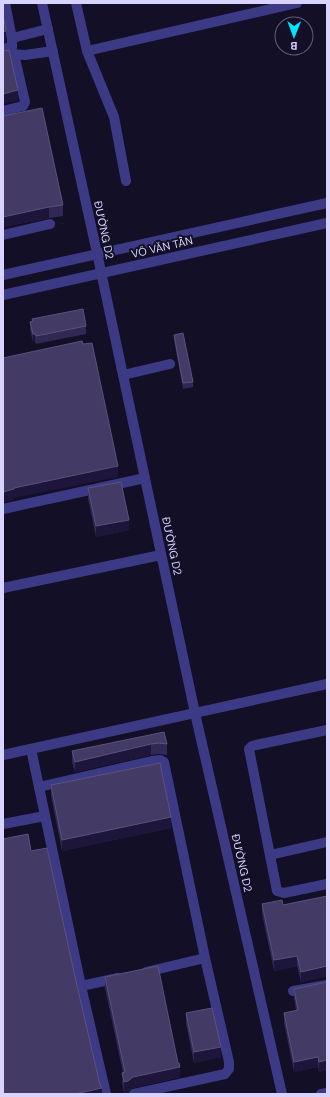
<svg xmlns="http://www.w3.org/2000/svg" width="330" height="1097" font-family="'DM Sans',sans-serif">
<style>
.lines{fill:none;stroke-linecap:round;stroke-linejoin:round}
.minor{stroke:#3d3a85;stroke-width:10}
.wall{fill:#312854}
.shaded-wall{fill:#1d163a}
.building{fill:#433a66;stroke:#5a527e}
.labels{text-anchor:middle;stroke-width:4;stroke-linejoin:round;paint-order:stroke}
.street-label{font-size:11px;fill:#d9d4ff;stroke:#130f26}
</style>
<rect width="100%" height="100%" fill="#130f26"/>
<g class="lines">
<!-- minor -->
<g class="minor">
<path d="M5 3 12 39"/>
<path d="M42 3 97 253 195 713 282 1094"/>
<path d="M76 3 87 51 114 117 126 181"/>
<path d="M3 49 12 47V39L16 37 48 29"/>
<path d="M87 51 297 3"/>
<path d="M9 54 25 55 53 51"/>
<path d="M3 111 23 106 25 102 14 54"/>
<path d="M3 235 50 224"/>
<path d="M3 275 327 203"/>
<path d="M3 295 327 223"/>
<path d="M123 375 170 364"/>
<path d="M3 509 145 478"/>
<path d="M3 588 161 555"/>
<path d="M327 730 256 745 252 746 249 749 277 891 284 893 327 884"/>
<path d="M31 749 81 986 106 1094"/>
<path d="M3 755 327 684"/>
<path d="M39 787 152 761 160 760 164 762 205 958 229 1062V1069L225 1074 134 1094"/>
<path d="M3 824 45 816"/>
<path d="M270 855 327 842"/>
<path d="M146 972 205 958"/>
<path d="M81 986 118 978"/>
<path d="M293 991 327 985"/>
<path d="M321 1094 327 1093"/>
</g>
</g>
<!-- wall -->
<g class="wall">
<path d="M3 116 63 205V216L49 218 3 227Z"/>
<path d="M32 319 86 326V334L36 344 35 342H33L30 330V322L32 321Z"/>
<path d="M174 335 193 382V387L183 389 174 340Z"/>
<path d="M88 488 129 530 96 537 88 499Z"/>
<path d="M164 732 167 744V755L159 754 151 755 75 772 72 762V751Z"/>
<path d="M51 785 171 828 62 851 51 796Z"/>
<path d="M327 896V976L301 982 297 966 274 971 262 914V904L283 905Z"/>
<path d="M105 977 180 1077 133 1088 128 1092 124 1093 122 1083 123 1073 105 988Z"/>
<path d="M327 982V1070L319 1072 318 1067 294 1072 284 1023V1013L296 1010 294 999V989Z"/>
<path d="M186 1013 221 1057 194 1063 186 1024Z"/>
</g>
<!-- shaded-wall -->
<g class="shaded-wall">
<path d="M6 31V42L3 43V32Z"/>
<path d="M18 90V101L3 104V94Z"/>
<path d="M49 207V218L3 227V217Z"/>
<rect x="33" y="334" width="2" height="8"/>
<path d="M118 466V477L14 498V500L3 503V492L14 488Z"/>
<path d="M129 520V530L96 537V526Z"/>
<path d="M151 744V755L75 772V762Z"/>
<path d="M171 817V828L62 851V840Z"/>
<path d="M297 956V966L274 971V960Z"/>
<path d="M327 966V976L301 982V972Z"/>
<path d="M221 1047V1057L194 1063V1052Z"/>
<path d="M318 1057V1067L294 1072V1062Z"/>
<path d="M327 1060V1070L319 1072V1062Z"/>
<path d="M180 1067V1077L133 1088 128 1092 124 1093V1082L133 1077Z"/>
<path d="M102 1088V1094H75Z"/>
</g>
<!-- building -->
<g class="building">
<path d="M3 16 6 29V31L3 32Z"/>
<path d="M9 50 18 90 3 94V51Z"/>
<path d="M42 108 63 205 49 207 3 217V116Z"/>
<path d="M83 309 86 326 36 336 35 334H33L30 322 33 321 32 319Z"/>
<path d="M183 333 193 382 183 383 174 335Z"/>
<path d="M82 341 83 344 92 343 118 466 14 488V489L3 492V358Z"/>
<path d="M121 482 129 520 96 526 88 488Z"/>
<path d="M164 732 167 744 159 743 151 744 75 762 72 751Z"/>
<path d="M160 763 171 817 62 840 51 785Z"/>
<path d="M28 834 31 851 47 848 75 977 100 1085 102 1088 75 1094H3V839Z"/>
<path d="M327 896V966L301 972 297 956 274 960 262 904 282 900 283 905Z"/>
<path d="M158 966 178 1063H179L180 1067 133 1077 128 1081 124 1082 122 1073 125 1072 105 977Z"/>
<path d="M327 982V1060L319 1062 318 1057 294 1062 284 1013 298 1010 294 989Z"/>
<path d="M212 1008 221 1047 194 1052 186 1013Z"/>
</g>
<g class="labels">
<!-- street labels -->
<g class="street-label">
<text transform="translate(104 230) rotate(78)" y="4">ĐƯỜNG D2</text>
<text transform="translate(162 247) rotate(-13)" y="4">VÕ VĂN TẦN</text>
<text transform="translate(172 546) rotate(78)" y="4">ĐƯỜNG D2</text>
<text transform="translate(242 863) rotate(77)" y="4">ĐƯỜNG D2</text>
</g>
</g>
<!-- border -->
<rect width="330" height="1097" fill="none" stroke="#d9d4ff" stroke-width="8"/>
<!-- north arrow -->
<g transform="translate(294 36) rotate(181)"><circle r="19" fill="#130f26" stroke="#625e7d"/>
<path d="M0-3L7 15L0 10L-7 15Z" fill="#00e5ff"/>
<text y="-6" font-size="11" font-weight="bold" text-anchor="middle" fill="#d9d4ff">B</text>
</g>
</svg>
